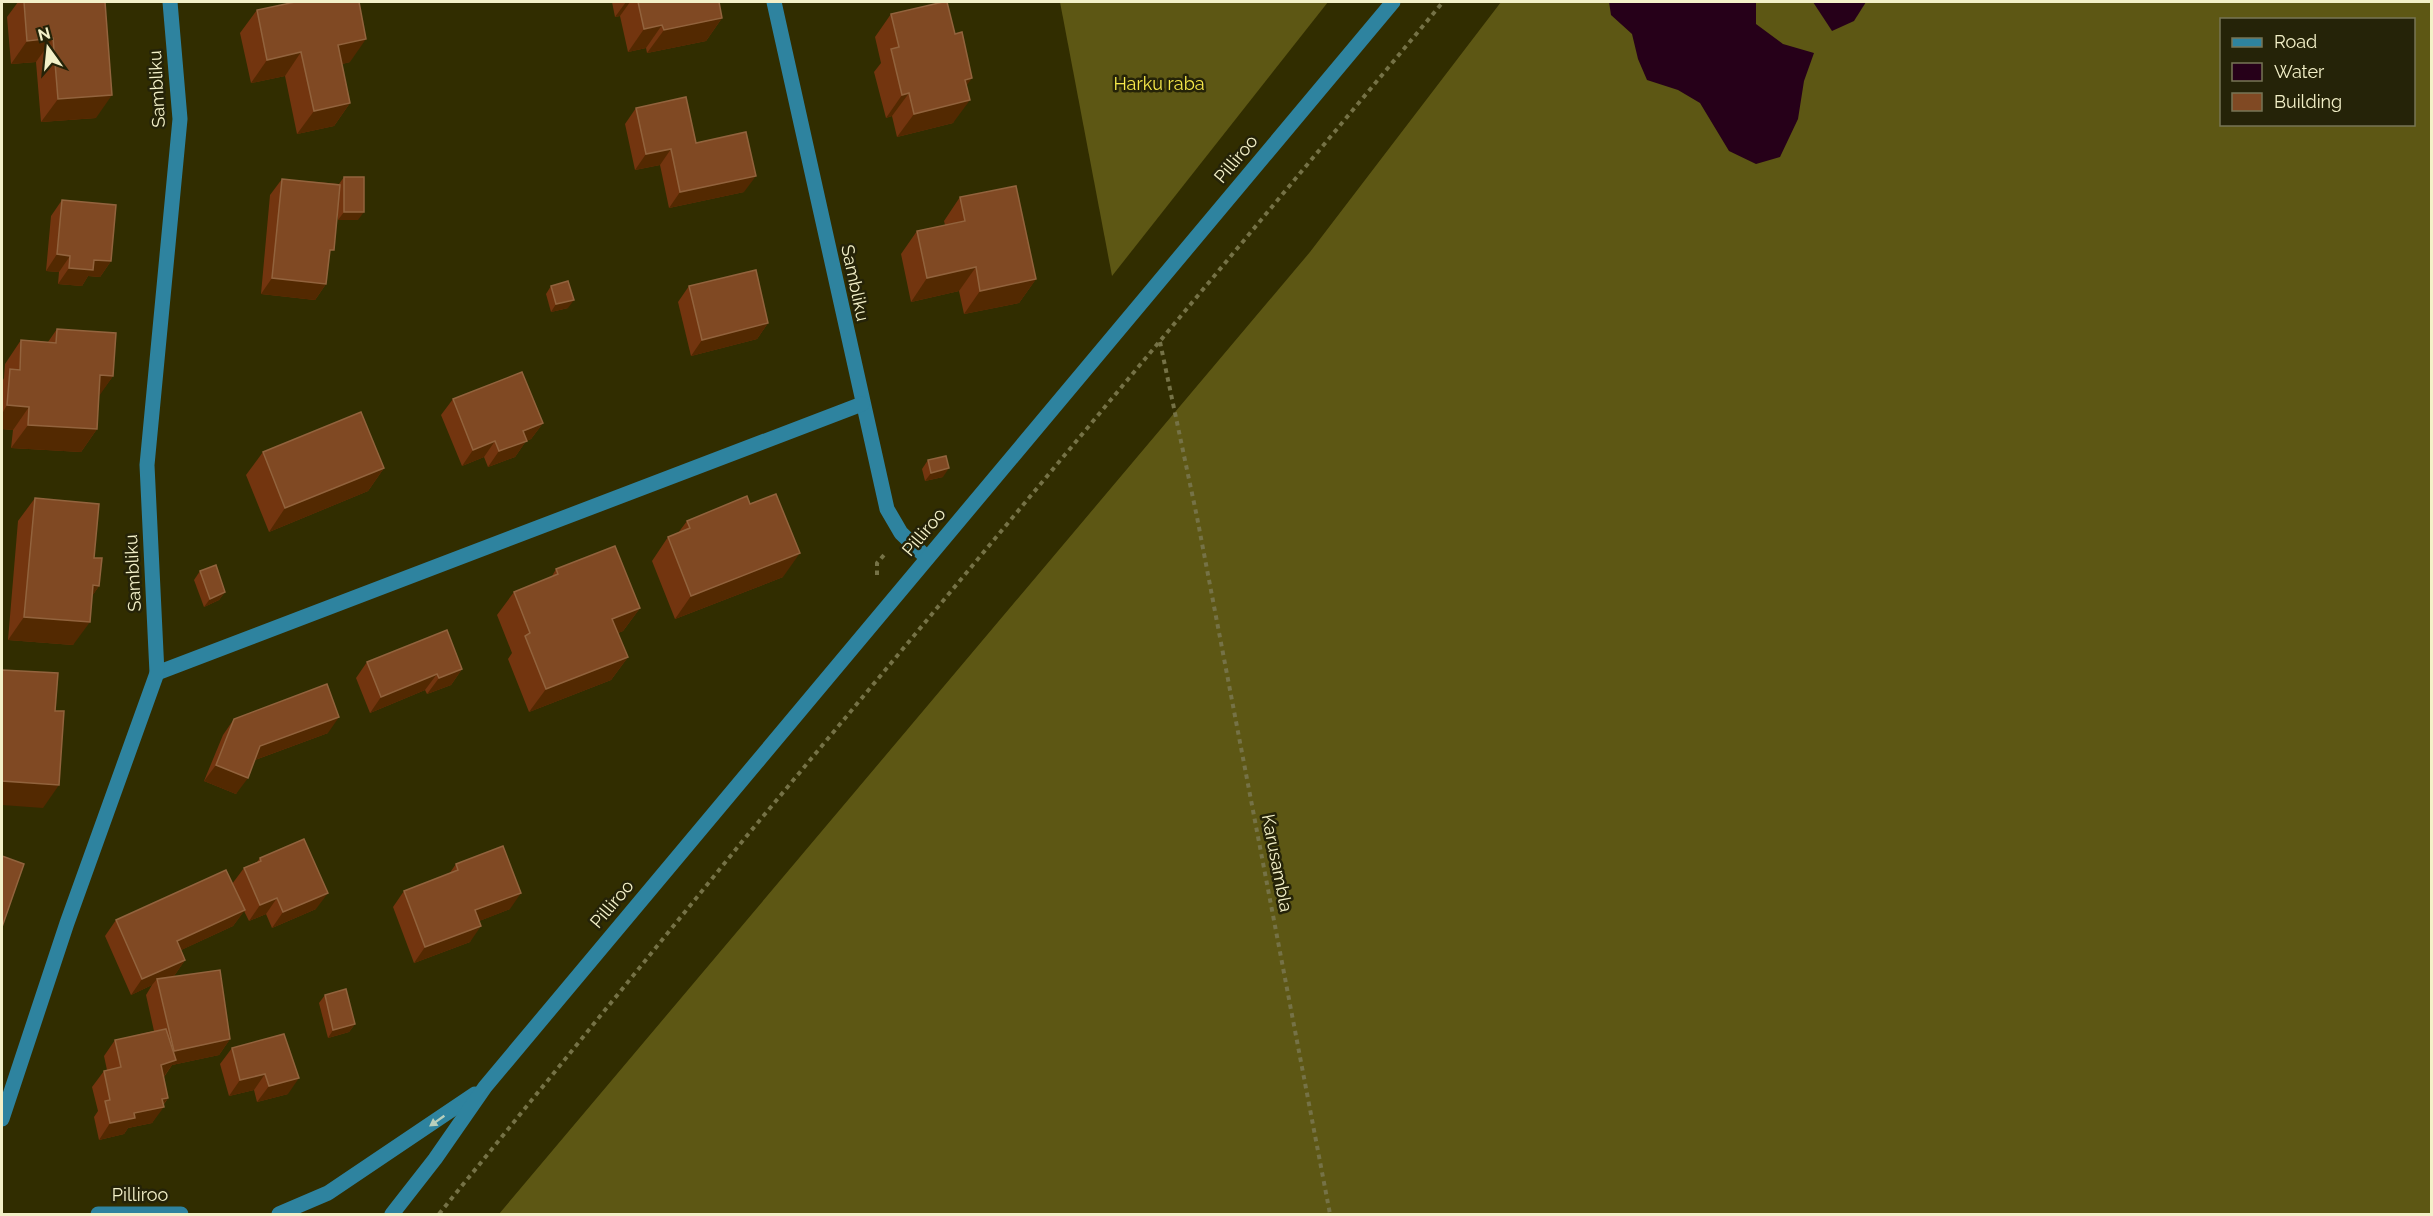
<svg xmlns="http://www.w3.org/2000/svg" width="2433" height="1216" font-family="Raleway,sans-serif">
<style>
.forest{fill:#5d5714;fill-rule:evenodd}
.water{fill:#260019}
.lines{fill:none;stroke-linecap:round;stroke-linejoin:round}
.path{stroke:#757246;stroke-width:4;stroke-dasharray:4.5 4.5;stroke-linecap:butt}
.minor{stroke:#2e839f;stroke-width:15}
.wall{fill:#73350f}
.shaded-wall{fill:#532901}
.building{fill:#804923;stroke:#92633d;stroke-width:1.5}
.oneway{fill:#b8cfbc}
.labels{text-anchor:middle;stroke-width:5;stroke-linejoin:round;paint-order:stroke}
.park-label{font-size:18px;fill:#f7e94a;stroke:#252308}
.street-label{font-size:18px;fill:#f3f0c8;stroke:#252308}
</style>
<rect width="100%" height="100%" fill="#312d00"/>
<!-- forest -->
<g class="forest">
<path d="M1060 2H1328L1112 276Z"/>
<path d="M1501 2H2431V1214H499L1310 252ZM2222 20H2414V124H2222Z"/>
</g>
<!-- water -->
<g class="water">
<path d="M1609 2H1756V24L1783 44 1814 53 1804 81 1798 119 1780 157 1756 164 1729 151 1700 103 1678 90 1647 80 1638 59 1632 34 1611 15Z"/>
<path d="M1813 2H1866L1854 21 1832 31Z"/>
</g>
<g class="lines">
<!-- path -->
<g class="path">
<path d="M1160 342 1197 517 1330 1214"/>
<path d="M877 575V563L884 555"/>
<path d="M439 1214 750 832 1443 2"/>
</g>
<!-- minor -->
<g class="minor">
<path d="M774 2 887 509 901 533 927 558"/>
<path d="M157 673 862 404"/>
<path d="M2 1119 67 923 157 673 147 465 180 119 170 2"/>
<path d="M98 1214H181"/>
<path d="M279 1214 328 1193 475 1094"/>
<path d="M392 1214 435 1159 485 1087 1393 2"/>
</g>
</g>
<!-- wall -->
<g class="wall">
<path d="M18 2H105L96 118 41 122 36 62 11 64 7 17Z"/>
<path d="M612 2H719L722 18 706 41 647 53 646 48 628 52 620 16 615 17Z"/>
<path d="M257 10 350 62 342 64 350 103 334 126 297 134 285 76 251 83 240 33Z"/>
<path d="M891 14 967 86 953 123 897 137 892 116 886 118 874 72 881 63 875 37Z"/>
<path d="M636 108 696 143 744 192 669 208 660 165 635 170 625 124Z"/>
<path d="M344 177 358 220H338V209L329 257 326 284 315 300 261 294 270 195 282 179 339 184Z"/>
<path d="M960 197 1036 279 1019 303 964 314 959 291 911 302 901 254 917 231 945 225 944 221Z"/>
<path d="M62 200 111 261 100 277 88 276 82 286 58 284 59 272 46 271 51 216Z"/>
<path d="M551 286 568 308 551 312 546 294Z"/>
<path d="M689 286 768 323 757 339 691 356 678 302Z"/>
<path d="M57 329 113 376 99 395 97 429 81 452 11 448 13 430 2 429V382L4 378 5 364 21 340 48 342Z"/>
<path d="M453 399 543 423 531 439 526 441 515 457 488 467 484 457 462 466 441 415Z"/>
<path d="M263 452 384 468 368 491 269 532 246 475Z"/>
<path d="M928 460 943 477 925 481 922 469Z"/>
<path d="M35 498 94 558 99 586 92 596 73 645 8 640 18 521Z"/>
<path d="M687 521 783 577 675 619 652 561 668 537 678 533Z"/>
<path d="M556 569 640 608 623 631 618 633 628 657 611 680 529 712 508 659 512 653 497 615 514 592 551 578Z"/>
<path d="M200 571 225 592 219 600 204 607 194 580Z"/>
<path d="M367 662 462 669 451 685 427 694 425 690 370 713 356 678Z"/>
<path d="M234 719 328 733 255 760 236 794 204 781 223 735Z"/>
<path d="M260 858 316 909 272 928 266 914 249 921 244 911 233 926 181 950 185 960 174 976 171 977 230 1039 219 1055 172 1065 164 1077 168 1098 152 1123 128 1128 124 1134 99 1140 94 1117 98 1111 92 1087 104 1071 107 1070 104 1056 115 1040 154 1031 146 995 152 985 131 995 105 936 116 920 232 884 244 868 257 862Z"/>
<path d="M456 864 510 909 479 921 470 942 414 963 393 907 404 891 449 874Z"/>
<path d="M325 995 355 1024 349 1032 328 1038 319 1003Z"/>
<path d="M284 1034 288 1094 257 1102 254 1090 229 1096 220 1064 232 1048Z"/>
</g>
<!-- shaded-wall -->
<g class="shaded-wall">
<path d="M626 2H630L620 16 615 17Z"/>
<path d="M722 18 706 41 647 53 664 30Z"/>
<path d="M662 25 646 48 628 52 644 29Z"/>
<path d="M53 38 36 62 11 64 27 41Z"/>
<path d="M366 39 350 62 322 69 338 45Z"/>
<path d="M301 52 285 76 251 83 267 60Z"/>
<path d="M972 78 956 101 965 80Z"/>
<path d="M909 93 892 116 886 118 902 95Z"/>
<path d="M112 95 96 118 41 122 58 99Z"/>
<path d="M970 100 953 123 897 137 914 114Z"/>
<path d="M350 103 334 126 297 134 314 111Z"/>
<path d="M671 149 660 165 635 170 646 154Z"/>
<path d="M756 176 744 192 669 208 680 192Z"/>
<path d="M344 212H364L358 220H338Z"/>
<path d="M57 254 70 256 59 272 46 271Z"/>
<path d="M94 260 111 261 100 277 88 276 82 286 58 284 69 268Z"/>
<path d="M976 267 959 291 911 302 927 278Z"/>
<path d="M272 278 326 284 315 300 261 294Z"/>
<path d="M1036 279 1019 303 964 314 980 291Z"/>
<path d="M574 300 568 308 551 312 556 304Z"/>
<path d="M768 323 757 339 691 356 702 340Z"/>
<path d="M100 375 113 376 97 399Z"/>
<path d="M7 405 29 407 13 430 2 429V414Z"/>
<path d="M543 423 531 439 526 441 515 457 488 467 499 451 523 431Z"/>
<path d="M28 425 97 429 81 452 11 448Z"/>
<path d="M495 441 484 457 462 466 473 450Z"/>
<path d="M384 468 368 491 269 532 285 508Z"/>
<path d="M949 468 943 477 925 481 931 473Z"/>
<path d="M800 553 783 577 675 619 691 596Z"/>
<path d="M93 585 99 586 83 609Z"/>
<path d="M225 592 219 600 204 607 210 599Z"/>
<path d="M640 608 623 631 596 642 612 619Z"/>
<path d="M24 617 90 622 73 645 8 640Z"/>
<path d="M628 657 611 680 529 712 546 689Z"/>
<path d="M462 669 451 685 427 694 439 678Z"/>
<path d="M437 674 425 690 370 713 381 697Z"/>
<path d="M339 717 328 733 249 762 260 746Z"/>
<path d="M216 765 248 778 236 794 204 781Z"/>
<path d="M2 781 59 785 43 808 2 805Z"/>
<path d="M328 893 316 909 272 928 283 912Z"/>
<path d="M521 893 510 909 464 927 475 910Z"/>
<path d="M277 898 266 914 249 921 260 905Z"/>
<path d="M245 910 233 926 166 957 177 941Z"/>
<path d="M481 926 470 942 414 963 425 947Z"/>
<path d="M185 960 174 976 158 983 157 979 152 985 131 995 142 979Z"/>
<path d="M355 1024 349 1032 328 1038 333 1030Z"/>
<path d="M230 1039 219 1055 172 1065 164 1076 150 1081 161 1065 174 1051Z"/>
<path d="M265 1074 254 1090 229 1096 240 1080Z"/>
<path d="M299 1078 288 1094 257 1102 269 1086Z"/>
<path d="M168 1098 161 1107H164L152 1123 128 1128 124 1134 99 1140 110 1123 162 1099Z"/>
</g>
<!-- building -->
<g class="building">
<path d="M24 2H105L112 95 58 99 53 38 27 41Z"/>
<path d="M295 2H359L366 39 338 45 350 103 314 111 301 52 267 60 257 10Z"/>
<path d="M638 2H719L722 18 664 30 662 25 644 29Z"/>
<path d="M943 2H947L955 34 962 32 972 78 965 80 970 100 914 114 909 93 902 95 891 49 899 47 891 14Z"/>
<path d="M686 97 696 143 746 132 756 176 680 192 671 149 646 154 636 108Z"/>
<rect x="344" y="177" width="20" height="35"/>
<path d="M282 179 340 185 334 250H330L326 284 272 278Z"/>
<path d="M1016 186 1036 279 980 291 976 267 927 278 917 231 965 221 960 197Z"/>
<path d="M62 200 116 205 111 261 94 260 93 270 69 268 70 256 57 254Z"/>
<path d="M756 270 768 323 702 340 689 286Z"/>
<path d="M568 281 574 300 556 304 551 286Z"/>
<path d="M57 329 116 333 113 376 100 375 97 429 28 425 29 407 7 405 10 369 20 370 21 340 56 343Z"/>
<path d="M522 372 543 423 523 431 527 441 499 451 495 441 473 450 453 399Z"/>
<path d="M361 412 384 468 285 508 263 452Z"/>
<path d="M946 456 949 468 931 473 928 460Z"/>
<path d="M776 494 800 553 691 596 668 537 690 528 687 521 747 496 750 504Z"/>
<path d="M35 498 99 504 94 558H102L99 586 93 585 90 622 24 617Z"/>
<path d="M615 546 640 608 612 619 628 657 546 689 525 636 530 633 514 592 558 574 556 569Z"/>
<path d="M216 565 225 592 210 599 200 571Z"/>
<path d="M447 630 462 669 439 678 437 674 381 697 367 662Z"/>
<path d="M2 670 58 673 55 711H64L59 785 2 781Z"/>
<path d="M327 684 339 717 260 746 248 778 216 765 234 719Z"/>
<path d="M304 839 328 893 283 912 277 898 260 905 244 868 261 861 260 858Z"/>
<path d="M503 846 521 893 475 910 481 926 425 947 404 891 458 870 456 864Z"/>
<path d="M2 856 24 864 2 927Z"/>
<path d="M226 870 245 910 177 941 185 960 142 979 116 920Z"/>
<path d="M220 970 230 1039 174 1051 157 979Z"/>
<path d="M346 989 355 1024 333 1030 325 995Z"/>
<path d="M166 1029 176 1060 161 1065 168 1098 162 1099 164 1107 134 1113 135 1118 110 1123 105 1101 110 1100 104 1071 121 1067 115 1040Z"/>
<path d="M284 1034 299 1078 269 1086 265 1074 240 1080 232 1048Z"/>
</g>
<!-- one-way arrows -->
<defs><path id="oneway-solid" d="M-6-.8H1V-3.2L6.5 0L1 3.2V.8H-6Z" transform="scale(1.5)"/></defs>
<use class="oneway" href="#oneway-solid" transform="translate(437 1121) rotate(145)"/>
<g class="labels">
<!-- park labels -->
<g class="park-label">
<text x="1159" y="90">Harku raba</text>
</g>
<!-- street labels -->
<g class="street-label">
<text transform="translate(157 89) rotate(-93)" y="6">Sambliku</text>
<text transform="translate(1236 159) rotate(-50)" y="6">Pilliroo</text>
<text transform="translate(855 283) rotate(78)" y="6">Sambliku</text>
<text transform="translate(924 532) rotate(-50)" y="6">Pilliroo</text>
<text transform="translate(133 573) rotate(-93)" y="6">Sambliku</text>
<text transform="translate(1277 863) rotate(79)" y="6">Karusambla</text>
<text transform="translate(612 904) rotate(-50)" y="6">Pilliroo</text>
<text x="140" y="1201">Pilliroo</text>
</g>
</g>
<!-- border -->
<rect width="2433" height="1216" fill="none" stroke="#f3f0c8" stroke-width="6"/>
<!-- legend -->
<rect x="2220" y="18" width="195" height="108" fill="#252308" stroke="#777555" stroke-width="1.5"/>
<rect x="2232" y="38" width="30" height="9" fill="#2e839f" stroke="#777555" stroke-width="1.5"/>
<text x="2274" y="48" font-size="18" fill="#f3f0c8">Road</text>
<rect x="2232" y="63" width="30" height="18" fill="#260019" stroke="#777555" stroke-width="1.5"/>
<text x="2274" y="78" font-size="18" fill="#f3f0c8">Water</text>
<rect x="2232" y="93" width="30" height="18" fill="#804923" stroke="#777555" stroke-width="1.5"/>
<text x="2274" y="108" font-size="18" fill="#f3f0c8">Building</text>
<!-- north arrow -->
<g transform="translate(48 48) rotate(345)" stroke="#252308" stroke-width="4.5" paint-order="stroke">
<path d="M0-4.5L10 22L0 15L-10 22Z" fill="#f3f0c8"/>
<text y="-9" font-size="16" font-weight="bold" text-anchor="middle" fill="#f3f0c8">N</text>
</g>
</svg>
